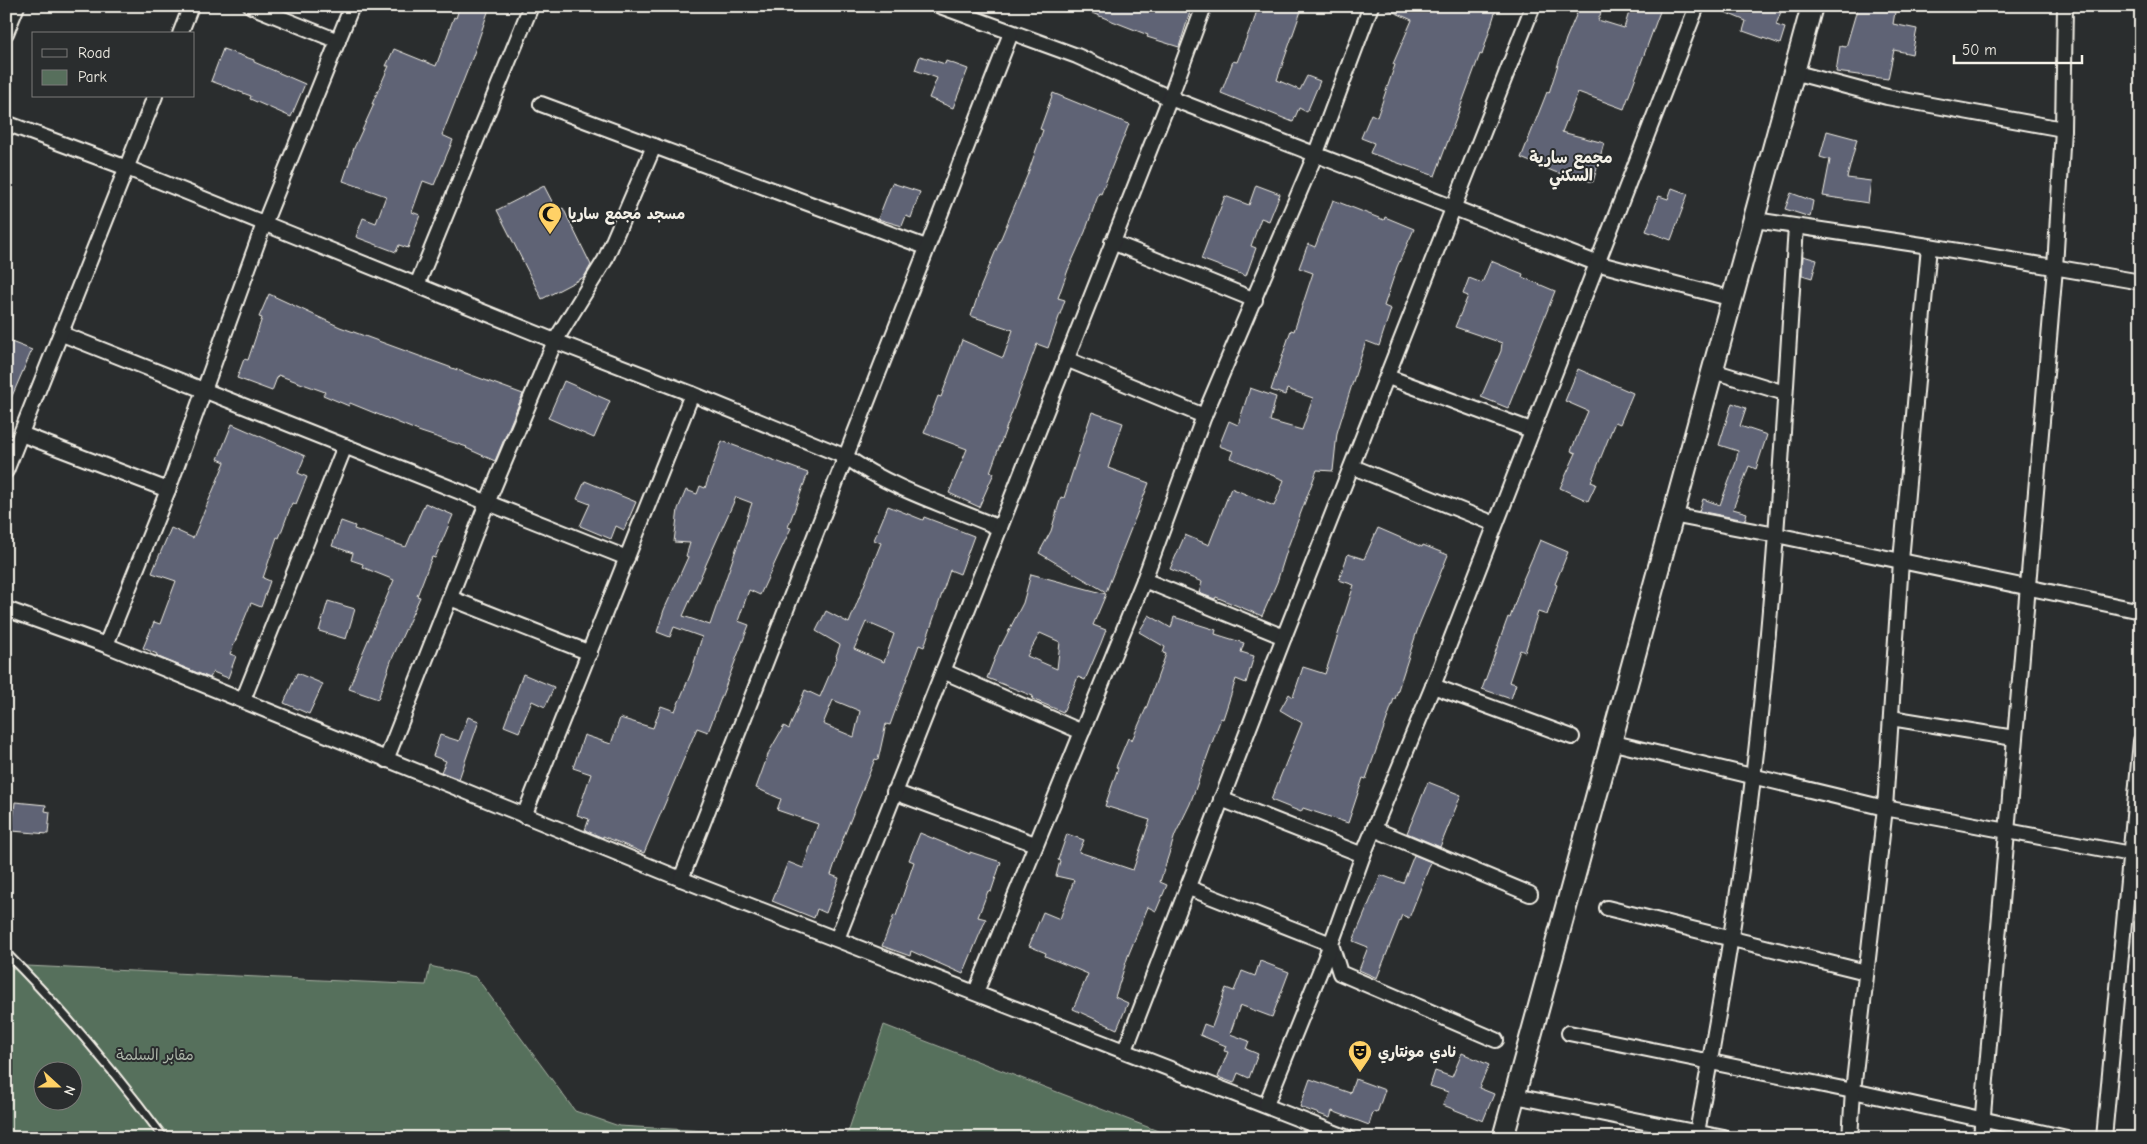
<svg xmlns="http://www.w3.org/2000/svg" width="2147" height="1144" font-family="'Comic Neue','Playpen Sans Arabic',sans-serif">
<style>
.green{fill:#576f5c;stroke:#a6b0a2;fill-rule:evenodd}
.building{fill:#5f6375;stroke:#f4f1e8;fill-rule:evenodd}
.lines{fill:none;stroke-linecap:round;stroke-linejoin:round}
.lane-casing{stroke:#f4f1e8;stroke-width:11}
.street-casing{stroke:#f4f1e8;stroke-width:18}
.secondary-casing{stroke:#f4f1e8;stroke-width:24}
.lane{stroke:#2a2d2e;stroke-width:7}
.street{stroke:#2a2d2e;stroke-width:14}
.secondary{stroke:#2a2d2e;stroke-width:20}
.labels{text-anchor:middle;stroke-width:4;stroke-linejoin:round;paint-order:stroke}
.poi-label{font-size:15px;font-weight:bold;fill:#f4f1e8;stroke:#2a2d2e;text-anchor:start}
.park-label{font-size:15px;fill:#adb6a9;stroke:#2a2d2e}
.neighbourhood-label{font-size:16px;font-weight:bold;fill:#f4f1e8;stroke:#2a2d2e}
</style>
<rect width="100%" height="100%" fill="#2a2d2e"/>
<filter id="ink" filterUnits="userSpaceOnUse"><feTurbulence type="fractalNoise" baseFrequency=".02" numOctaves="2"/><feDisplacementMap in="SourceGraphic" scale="10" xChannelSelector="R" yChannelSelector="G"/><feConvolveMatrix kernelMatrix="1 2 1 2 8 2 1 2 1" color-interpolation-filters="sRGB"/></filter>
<g filter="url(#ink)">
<!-- green -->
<g class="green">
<path d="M6 965 426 985 430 966 476 977 575 1111 619 1126 831 1138H6ZM42 1072H72V1102H42Z"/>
<path d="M884 1025 1176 1138H846Z"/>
</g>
<!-- building -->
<g class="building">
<path d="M460 6H490L473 56 442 135 453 140 434 185 423 181 412 212 420 215 408 248 399 245 396 252 356 237 363 218 376 223 386 196 343 181 354 148 374 104H372L389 66H386L394 49 436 66 454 17 456 18Z"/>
<path d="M1074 6H1192L1179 47 1147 37 1148 35Z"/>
<path d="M1258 6H1287L1301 11 1277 80 1300 90 1307 76 1320 81 1307 112 1299 108 1293 122 1221 93 1233 61 1237 62 1252 24H1253Z"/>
<path d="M1380 6H1497L1482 55 1480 54 1435 176 1370 153 1374 143 1361 138 1371 114 1377 117 1395 65 1393 64 1412 20Z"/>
<path d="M1580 6H1604L1598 20 1624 28 1631 6H1662L1624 109 1578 92 1562 132 1604 143 1593 182 1555 172 1521 158 1547 92 1549 93 1566 39Z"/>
<path d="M1710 6H1783L1776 25 1785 28 1780 44 1743 31 1746 21Z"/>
<path d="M1858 6H1896L1893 24 1917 29 1912 54 1894 50 1888 79 1836 72 1840 46 1846 47Z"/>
<path d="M223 49 254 60V62L305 84 291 117 250 99 251 96 211 81Z"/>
<path d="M920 56 945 64 946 61 968 69 953 108 929 98 937 78 915 70Z"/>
<path d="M1053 93 1129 124 1101 194 1099 193 1085 232 1068 270 1058 298 1065 300 1048 348 1037 344 990 472 994 473 979 507 949 493 967 449 924 433 938 396 941 397 962 340 1003 358 1013 330 971 316 981 286 1027 176 1043 130 1040 129Z"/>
<path d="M1827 131 1857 139 1847 178 1871 181 1868 203 1823 196 1830 160 1820 157Z"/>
<path d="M892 183 920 192 911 218 906 216 902 226 878 219Z"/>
<path d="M1256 185 1280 194 1269 221 1261 218 1251 246 1256 248 1246 276 1201 259 1225 196 1249 205Z"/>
<path d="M544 186 557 211 563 208 591 265 584 277 542 299 497 210Z"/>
<path d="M1672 188 1688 194 1671 240 1646 231 1659 196 1668 199Z"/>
<path d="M1791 193 1813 201 1810 217 1785 209Z"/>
<path d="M1333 200 1384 220 1385 217 1414 229 1397 267 1384 306 1391 309 1379 346 1366 341 1350 391 1337 433 1333 471 1317 470 1289 544 1277 582 1262 616 1216 597 1215 599 1199 593 1202 582 1170 569 1185 535 1209 545 1231 488 1274 506 1284 480 1230 458 1233 451 1219 446 1229 421 1238 425 1250 388 1276 397 1270 421 1302 430 1313 398 1287 389 1285 395 1271 390 1291 330 1294 331 1313 273 1299 268 1308 244 1315 247Z"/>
<path d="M1803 256 1817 260 1812 278 1802 275Z"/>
<path d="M1491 261 1523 274 1522 277 1555 291 1508 408 1481 397 1501 351 1502 343 1455 327 1468 296 1463 294 1469 278 1482 283Z"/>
<path d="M269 294 340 327 523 394 495 461 466 448 467 447 421 432 350 403 349 406 323 395 325 392 278 375 272 391 237 378 244 359 248 360 262 318 259 317Z"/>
<path d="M6 340 32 350 6 410Z"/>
<path d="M1578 369 1633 393 1620 424 1615 422 1591 482 1596 484 1588 501 1560 488 1576 453 1571 451 1588 411 1565 401Z"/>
<path d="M564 381 610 401 594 438 548 418Z"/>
<path d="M1732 403 1746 408 1740 426 1767 435 1756 469 1749 466 1733 509 1747 513 1745 520 1699 511 1703 499 1720 505 1736 462 1738 451 1719 445Z"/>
<path d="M1092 412 1123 423 1108 468 1149 483 1106 592 1039 553 1051 531 1061 497 1064 498Z"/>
<path d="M232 424 305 456 298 473 307 477 296 504 292 503 279 538 277 537 263 578 270 581 261 607 251 603 230 654 236 656 228 678 213 672 210 678 156 656 157 654 143 648 154 622 160 624 176 581 152 573 156 563 171 528 193 538 225 462 218 459Z"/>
<path d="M722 441 808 473 788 527 791 528 760 595 749 590 738 621 749 625 708 732 697 728 644 853 603 836V838L585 830 589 819 577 815 591 774 573 768 584 735 611 744 620 718 653 728 661 706 675 711 691 673 702 637 674 627 670 637 657 632 664 610 688 557 686 556 690 543 674 542 678 509 686 490 697 494 700 486 705 488ZM736 497 752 503 710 625 683 616Z"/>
<path d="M585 481 636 502 624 530 616 526 611 539 580 526 590 504 577 499Z"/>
<path d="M425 503 453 515 435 558 432 557 417 596 420 597 391 661 378 699 349 689 360 659 394 580 362 567 363 564 351 560 353 553 332 546 341 521 355 526 354 529 406 547Z"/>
<path d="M888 506 923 520 924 517 974 536 960 574 950 570 924 647 919 645 890 725 886 724 878 760 875 759 844 836 831 875 839 878 826 913 817 909 814 918 772 901 788 862 803 868 818 824 777 810 781 799 756 788 769 752 784 726 789 729 805 690 820 697 837 657 836 656 840 645 816 631 826 611 849 623 881 543 874 540ZM866 622 894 634 884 662 854 649ZM833 700 860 711 854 737 823 724Z"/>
<path d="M1378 528 1422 547 1423 545 1448 555 1419 625 1395 699H1394L1366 779 1363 778 1348 823 1303 808 1301 812 1271 800 1302 723 1280 710 1289 694 1293 697 1303 667 1325 674 1354 585 1339 580 1348 554 1364 559Z"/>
<path d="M1540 540 1568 552 1555 584 1557 585 1547 615 1538 612 1525 652 1520 650 1509 682 1516 684 1511 699 1482 689 1508 617 1510 618 1522 582Z"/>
<path d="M1031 574 1106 594 1093 625 1106 630 1101 643 1085 680 1078 677 1063 712 1032 699 1033 696 987 678 1000 645 1001 646 1023 603ZM1040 633 1060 642 1057 669 1027 656Z"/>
<path d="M328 601 355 609 346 639 319 631Z"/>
<path d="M1149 615 1171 628 1174 617 1216 630 1215 634 1244 643 1241 652 1254 656 1246 683 1236 679 1223 719 1221 718 1190 804 1175 835 1160 882 1167 885 1156 911 1148 907 1128 956 1115 997 1128 1003 1117 1029 1073 1009 1088 974 1045 956 1046 953 1029 946 1043 912 1060 919 1074 880 1056 876 1060 861 1058 860 1067 834 1084 840 1079 852 1133 870 1150 820 1105 806 1118 768 1116 767 1128 738 1132 740 1147 706 1166 654 1163 653 1165 647 1139 632Z"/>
<path d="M297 673 323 684 309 714 284 703Z"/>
<path d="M523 674 554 687 545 707 532 701 519 732 504 726Z"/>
<path d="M468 717 479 721 459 779 441 772 446 761 433 756 440 735 459 741Z"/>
<path d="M1428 782 1461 795 1440 847 1407 833Z"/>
<path d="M15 802 46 805 45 811 50 812 48 834 12 831Z"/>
<path d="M920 833 970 854V852L1001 862 991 892 988 891 978 917 986 919 963 974 911 951 910 956 882 946 894 915 896 916 914 862 909 860Z"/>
<path d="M1414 855 1431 862 1409 918 1402 915 1377 978 1359 970 1368 947 1353 941 1381 875 1403 883Z"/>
<path d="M1260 961 1289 972 1272 1017 1240 1005 1230 1034 1249 1041 1246 1049 1258 1054 1249 1078 1238 1073 1234 1083 1218 1077 1228 1052 1224 1051 1226 1046 1200 1035 1204 1024 1212 1027 1226 988 1234 991 1242 971 1255 976Z"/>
<path d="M1462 1053 1489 1065 1479 1088 1494 1094 1483 1121 1443 1105 1448 1092 1430 1086 1435 1071 1452 1077Z"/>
<path d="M1310 1079 1350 1093 1355 1079 1385 1090 1377 1113 1373 1112 1369 1125 1332 1111 1330 1118 1300 1107Z"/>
</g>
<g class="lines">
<!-- lane casing -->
<g class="lane-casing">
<path id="lane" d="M6 953C64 1011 115 1072 164 1138"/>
</g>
<!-- street casing -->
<g class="street-casing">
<g id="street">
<path d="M251 6 338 41"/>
<path d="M940 6 1077 56 1170 98 1596 263 1733 299"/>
<path d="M6 33 17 6"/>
<path d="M180 34 191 6"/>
<path d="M1793 72 1887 97 2063 129"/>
<path d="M541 104 926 247"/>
<path d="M6 123 127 168 555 341 692 394 846 457C892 489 948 506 1000 528"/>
<path d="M1755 220 1929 246 2141 282"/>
<path d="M1112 242 1255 300"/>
<path d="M417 285 531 6"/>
<path d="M62 334 627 558"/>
<path d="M1066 359 1204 416"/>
<path d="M1713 371 1785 393"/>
<path d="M1388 377 1531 430"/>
<path d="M21 434 168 490"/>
<path d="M1353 467 1495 524"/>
<path d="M6 471 155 96"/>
<path d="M1672 515 1776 535 2141 611"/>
<path d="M1144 580 1284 637"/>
<path d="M450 598 590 653"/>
<path d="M6 609 106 645 681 879 1348 1138"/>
<path d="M106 645 168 490 264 224 352 6"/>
<path d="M943 671 1082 732"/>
<path d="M1433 686 1572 737"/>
<path d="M243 700 345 446"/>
<path d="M1891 718 2014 738"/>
<path d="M1610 742 1885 808 2141 856"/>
<path d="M386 760 487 503 555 341 605 260 654 146"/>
<path d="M894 792 1035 844"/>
<path d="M1221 799 1363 855"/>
<path d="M524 816 692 394"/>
<path d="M1374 829 1530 894"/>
<path d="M681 879 1011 33"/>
<path d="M1189 888 1331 944 1340 973 1496 1040"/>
<path d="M1607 908 1866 972"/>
<path d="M837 939 1170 98 1204 6"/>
<path d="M976 992 1144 580 1204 416 1316 153 1371 6"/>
<path d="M1569 1033 1853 1091 2067 1138"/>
<path d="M1125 1050 1284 637 1533 6"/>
<path d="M1515 1096 1724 1138"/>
<path d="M1266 1105 1331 944 1363 855 1433 686 1697 6"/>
<path d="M1696 1138C1718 1018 1739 899 1753 778 1775 595 1784 411 1796 227"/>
<path d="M1850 1138 1853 1091 1885 808 1901 561 1929 246"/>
<path d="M1981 1138 2055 268 2063 129 2065 6"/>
<path d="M2104 1138 2141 741"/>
</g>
</g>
<!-- secondary casing -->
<g class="secondary-casing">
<path id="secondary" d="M1503 1138 1812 6"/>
</g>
<!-- lane -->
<use href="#lane" class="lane"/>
<!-- street -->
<use href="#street" class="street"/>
<!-- secondary -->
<use href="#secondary" class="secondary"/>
</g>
</g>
<!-- icons -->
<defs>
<g id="mosque-pin" transform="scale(1.25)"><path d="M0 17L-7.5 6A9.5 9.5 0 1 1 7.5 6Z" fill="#ffd166" stroke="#2a2d2e"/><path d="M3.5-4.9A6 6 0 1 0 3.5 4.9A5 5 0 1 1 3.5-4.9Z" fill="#111"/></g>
<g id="theatre-pin" transform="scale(1.25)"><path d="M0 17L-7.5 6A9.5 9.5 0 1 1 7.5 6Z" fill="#ffd166" stroke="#2a2d2e"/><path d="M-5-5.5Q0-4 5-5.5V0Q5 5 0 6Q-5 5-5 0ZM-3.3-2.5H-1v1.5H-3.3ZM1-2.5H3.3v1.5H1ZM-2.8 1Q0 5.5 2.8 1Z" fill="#111"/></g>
</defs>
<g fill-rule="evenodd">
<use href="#mosque-pin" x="550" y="214"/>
<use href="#theatre-pin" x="1360" y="1052"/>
</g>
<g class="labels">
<!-- poi labels -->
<g class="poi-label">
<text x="568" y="219">مسجد مجمع ساريا</text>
<text x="1378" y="1057">نادي مونتاري</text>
</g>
<!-- park labels -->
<g class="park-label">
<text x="155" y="1060">مقابر السلمة</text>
</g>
<!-- neighbourhood labels -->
<g class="neighbourhood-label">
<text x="1571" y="163">مجمع سارية<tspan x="1571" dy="18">السكني</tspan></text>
</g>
</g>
<!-- margin -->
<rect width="2147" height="1144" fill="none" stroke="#2a2d2e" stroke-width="25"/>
<rect x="12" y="12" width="2122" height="1119" fill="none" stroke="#f4f1e8" stroke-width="2" filter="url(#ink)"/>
<!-- legend -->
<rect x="32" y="32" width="162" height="65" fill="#2a2d2e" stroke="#7b7b78"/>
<rect x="42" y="49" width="25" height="8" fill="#2a2d2e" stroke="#7b7b78"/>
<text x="78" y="58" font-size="15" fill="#f4f1e8">Road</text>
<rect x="42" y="70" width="25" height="15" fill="#576f5c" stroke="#7b7b78"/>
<text x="78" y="82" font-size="15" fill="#f4f1e8">Park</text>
<!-- north arrow -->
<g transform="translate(58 1086) rotate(111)"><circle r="24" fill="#2a2d2e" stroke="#7b7b78"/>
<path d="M0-4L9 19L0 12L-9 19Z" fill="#ffd166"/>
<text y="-8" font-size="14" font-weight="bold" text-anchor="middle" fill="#f4f1e8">N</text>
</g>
<!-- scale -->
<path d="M1954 55v8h128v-8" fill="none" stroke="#f4f1e8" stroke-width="2.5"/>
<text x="1962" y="55" font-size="15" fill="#f4f1e8" stroke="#2a2d2e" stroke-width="4" paint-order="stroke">50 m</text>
</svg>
